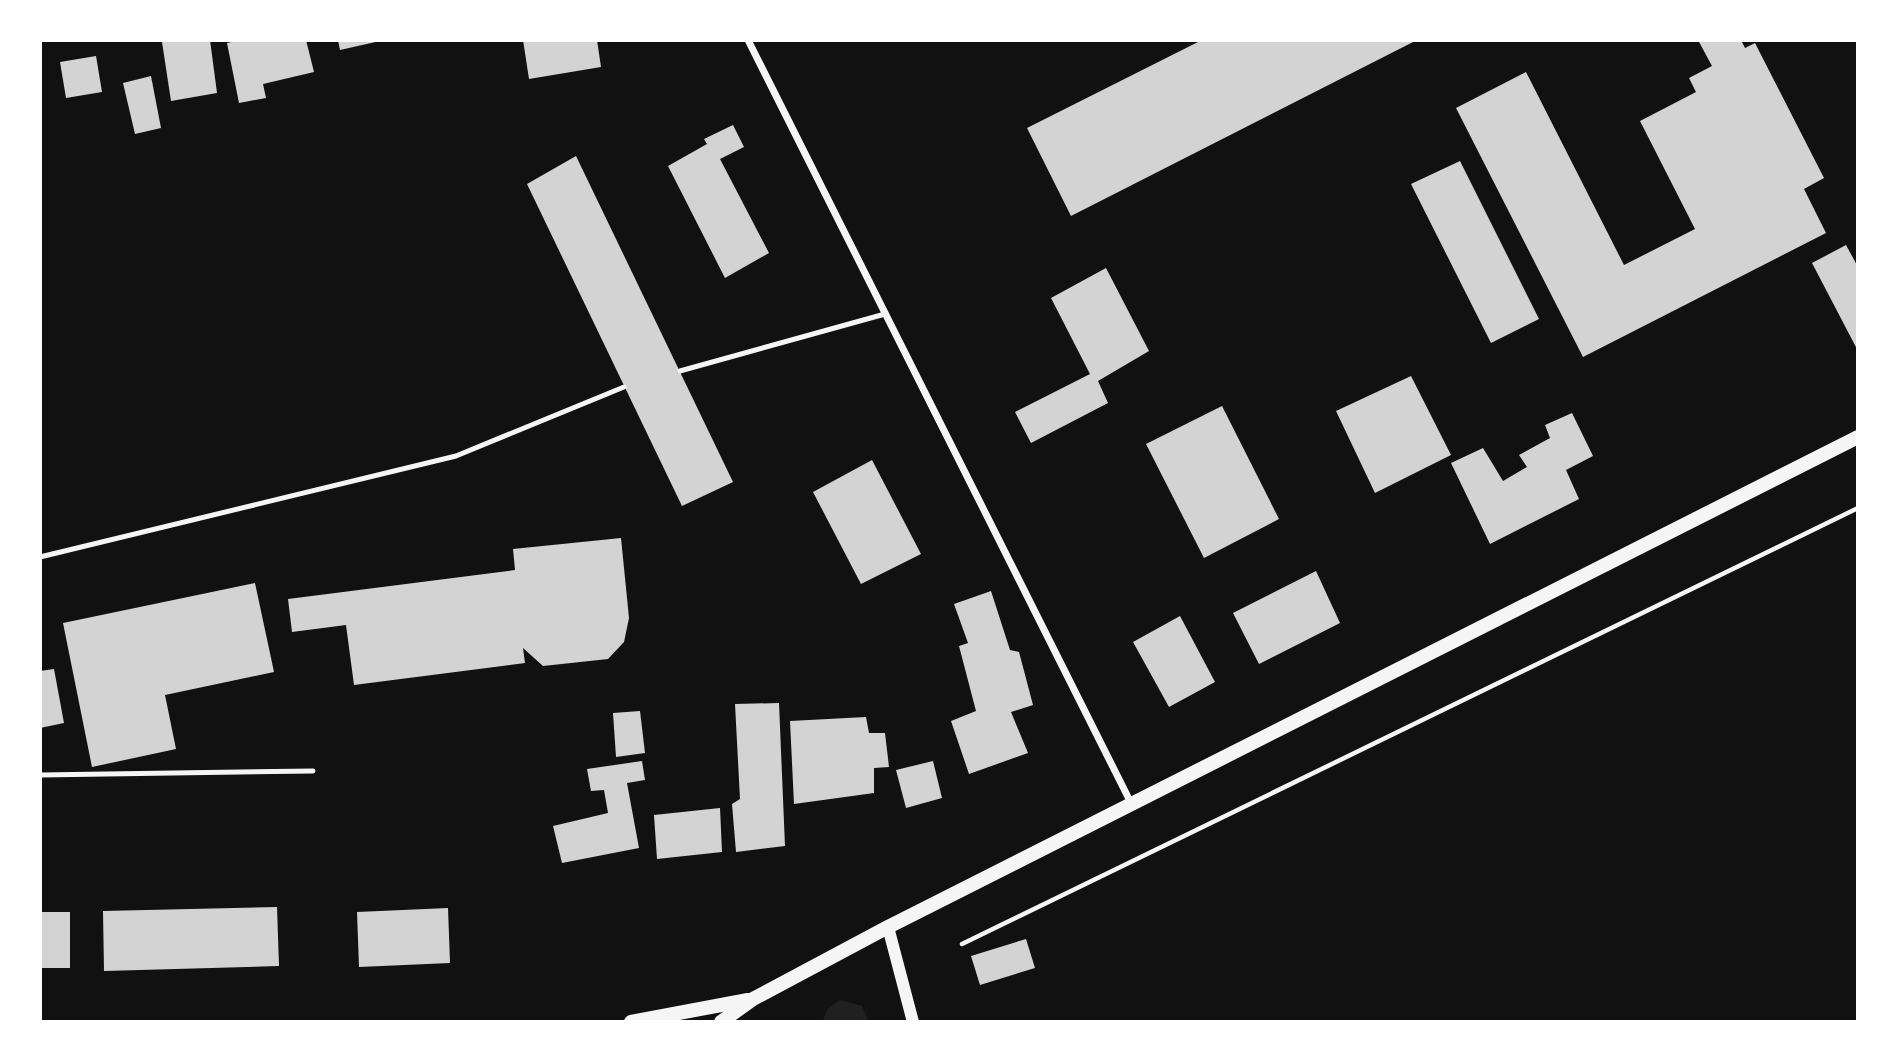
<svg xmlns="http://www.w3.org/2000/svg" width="1898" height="1062" font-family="Merriweather,serif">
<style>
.green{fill:#202020}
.building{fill:#d3d3d3}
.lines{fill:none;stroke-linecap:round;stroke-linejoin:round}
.path{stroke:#f5f5f5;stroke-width:4.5}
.service{stroke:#f5f5f5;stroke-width:5}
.minor{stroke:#f5f5f5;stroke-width:7}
.tertiary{stroke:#f5f5f5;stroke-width:12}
.secondary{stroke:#f5f5f5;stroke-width:14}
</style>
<rect width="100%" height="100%" fill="#111"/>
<!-- green -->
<path class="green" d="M840 1000 862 1006 869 1022H822L828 1008Z"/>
<!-- building -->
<g class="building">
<path d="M173 40H210L217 93 171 101 162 42Z"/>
<path d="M241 40H306L314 72 263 84 266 98 239 103 227 43Z"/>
<path d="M338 40H380V41L340 50Z"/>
<path d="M523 40H597L601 67 529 79Z"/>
<path d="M1202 40H1417L1071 216 1027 128Z"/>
<path d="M1698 40H1741L1745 48 1755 43 1824 178 1804 189 1826 233 1583 357 1456 108 1526 72 1624 265 1695 229 1640 121 1696 92 1689 78 1712 66Z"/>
<path d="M96 56 102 92 66 98 60 62Z"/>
<path d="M151 76 161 128 135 134 123 83Z"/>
<path d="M733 125 744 147 720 159 769 253 725 278 668 166 707 144 704 139Z"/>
<path d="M576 156 733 482 682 506 527 184Z"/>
<path d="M1460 161 1539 319 1491 343 1411 184Z"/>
<path d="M1846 245 1858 267V351L1812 263Z"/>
<path d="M1106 268 1149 351 1098 381 1108 403 1031 443 1015 412 1090 374 1051 298Z"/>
<path d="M1411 376 1451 455 1375 493 1336 411Z"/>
<path d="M1222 406 1279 519 1204 558 1146 444Z"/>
<path d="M1572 413 1593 456 1566 470 1579 499 1490 544 1451 463 1483 448 1503 481 1527 467 1519 455 1550 438 1545 425Z"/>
<path d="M872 460 921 554 861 584 813 492Z"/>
<path d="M621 538 629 618 624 642 608 659 543 666 523 648 525 663 354 685 346 625 292 632 288 599 515 570 513 549Z"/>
<path d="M1316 571 1340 623 1259 664 1233 613Z"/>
<path d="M255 583 274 672 165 695 176 749 92 767 63 623Z"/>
<path d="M991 591 1010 650 1019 652 1033 705 1011 712 1028 753 969 774 951 721 976 711 959 646 968 643 954 604Z"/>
<path d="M1180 616 1215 682 1169 707 1133 642Z"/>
<path d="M54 669 64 723 40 728V671Z"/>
<path d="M779 703 785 846 736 852 732 804 740 799 735 704Z"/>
<path d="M640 711 645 753 616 757 613 713Z"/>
<path d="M866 717 869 733H885L889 767 874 768V793L794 804 790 721Z"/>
<path d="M642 761 645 780 627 783 639 848 562 863 553 826 608 813 604 790 591 791 587 769Z"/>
<path d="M933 761 942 798 906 808 896 770Z"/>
<path d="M720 808 722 852 657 859 654 815Z"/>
<path d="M277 907 279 966 104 971 103 911Z"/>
<path d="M448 908 450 963 359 967 357 912Z"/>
<rect x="40" y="912" width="30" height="56"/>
<path d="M1026 939 1035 968 980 985 971 956Z"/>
</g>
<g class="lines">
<!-- path -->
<path class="path" d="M962 944 1858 508"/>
<!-- service -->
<g class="service">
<path d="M680 371 885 314"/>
<path d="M40 557 456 456 624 387"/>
<path d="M40 775 313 771"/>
</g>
<!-- minor -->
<path class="minor" d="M748 40 1132 805"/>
<!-- tertiary -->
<path class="tertiary" d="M888 927 913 1022"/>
<!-- secondary -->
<g class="secondary">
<path d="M631 1022 748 1000"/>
<path d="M721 1022 753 999 888 927 1858 437"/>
</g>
</g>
<!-- border -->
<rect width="1898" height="1062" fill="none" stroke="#ffffff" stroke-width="84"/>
</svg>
